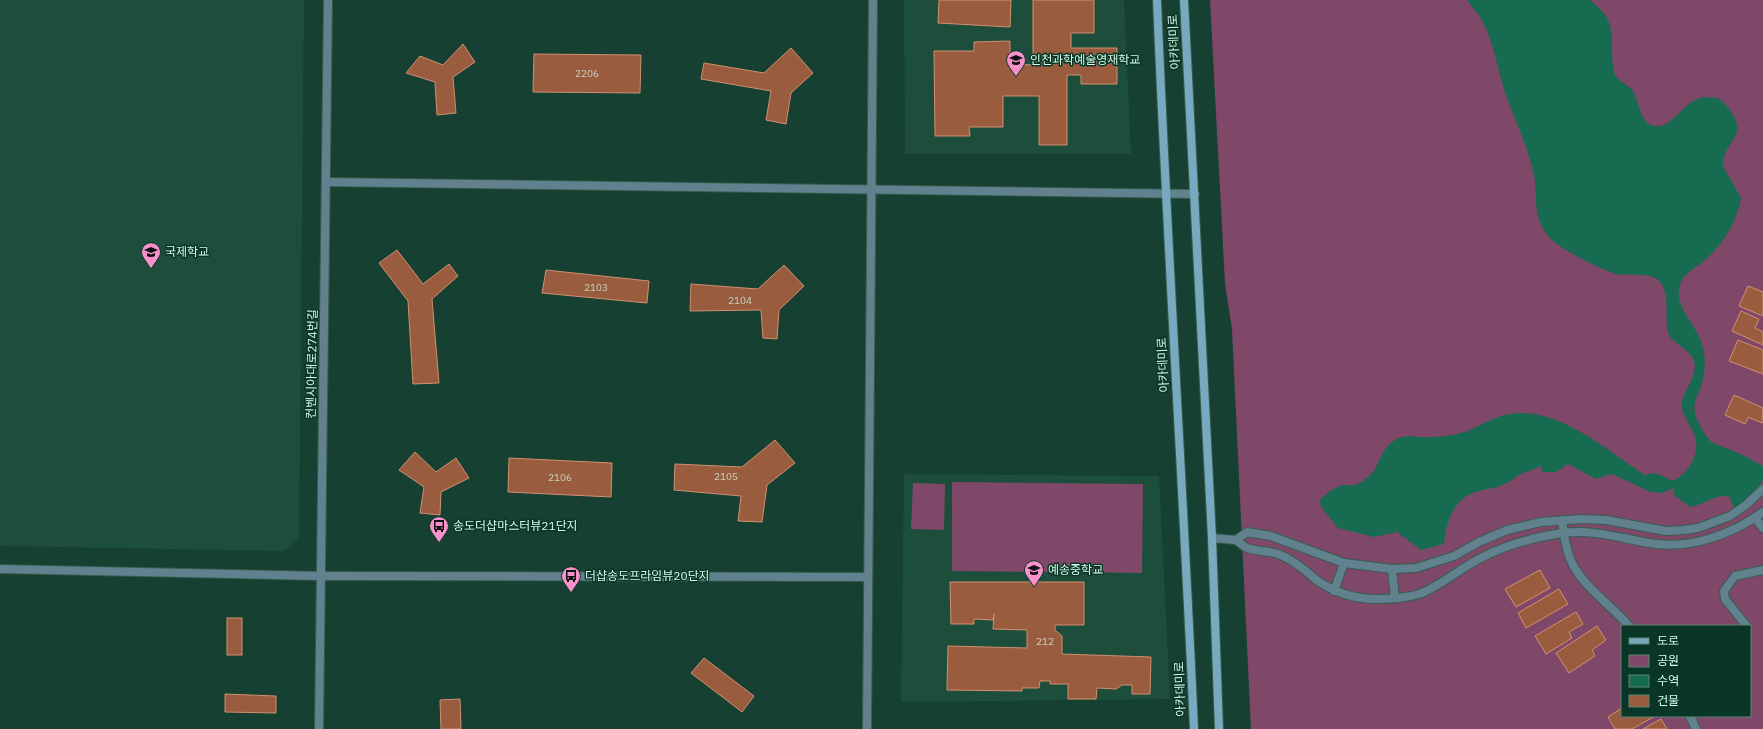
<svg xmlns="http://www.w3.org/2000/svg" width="1763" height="729" font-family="'IBM Plex Sans','Noto Sans KR',sans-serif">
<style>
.built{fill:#1d4d3b}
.green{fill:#804868;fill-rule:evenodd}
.water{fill:#176b50}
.building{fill:#995c3f;stroke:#d29071}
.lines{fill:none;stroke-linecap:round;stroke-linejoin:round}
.service-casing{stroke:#345e4e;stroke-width:10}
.minor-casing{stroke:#345e4e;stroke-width:10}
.secondary-casing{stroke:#345e4e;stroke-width:10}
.service{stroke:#62818e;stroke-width:8}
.minor{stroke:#62818e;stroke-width:8}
.secondary{stroke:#78aabf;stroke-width:8}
.labels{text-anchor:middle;stroke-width:3;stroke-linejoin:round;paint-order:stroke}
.number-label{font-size:10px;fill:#c5d2be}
.street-label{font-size:12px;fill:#d4fae8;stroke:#0a3627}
.poi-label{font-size:12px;fill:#d4fae8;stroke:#0a3627;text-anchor:start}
</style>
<rect width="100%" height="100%" fill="#164031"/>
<!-- built -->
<g class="built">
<path d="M0 0H304L299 539 284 551 0 546Z"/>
<path d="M904 0H1124L1131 154H905Z"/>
<path d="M904 474 1159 476 1170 699 901 702Z"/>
</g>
<!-- green -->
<g class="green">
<path d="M1210 0H1763V729H1251L1232 329 1225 284ZM1622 626H1750V716H1622Z"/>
<path d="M952 482 1143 484 1142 573 952 571Z"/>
<path d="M913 483 945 484 944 530 911 529Z"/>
</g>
<!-- water -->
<path class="water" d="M1467 0H1590C1596 6 1605 12 1608 20 1615 36 1610 55 1614 72 1617 82 1627 83 1633 91 1639 101 1640 124 1655 126 1671 129 1683 104 1697 99 1704 96 1712 98 1718 98 1727 104 1739 119 1737 131 1734 142 1723 150 1723 166L1741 198C1737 221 1724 244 1705 260 1699 266 1686 272 1682 280 1669 304 1698 325 1703 347 1706 359 1705 378 1700 389 1697 397 1693 404 1695 413 1697 423 1705 434 1711 442L1741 454 1763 466V480L1750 497 1734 509 1729 496C1716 494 1703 505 1690 507L1674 495V488L1662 493 1651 492 1612 474 1596 479 1568 464 1556 472H1542L1541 466C1535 469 1528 471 1521 474 1515 477 1509 483 1503 485 1493 489 1482 489 1473 493 1452 501 1446 525 1444 544L1421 550 1397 532 1374 537 1338 528 1321 507 1320 500C1327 493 1336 485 1346 485 1349 485 1355 486 1358 484 1361 483 1365 479 1368 477 1379 470 1380 445 1399 438 1407 434 1421 438 1429 437 1438 437 1448 436 1457 434 1472 431 1486 421 1501 416 1552 400 1606 450 1645 475 1656 471 1663 476 1672 481 1688 475 1702 452 1694 434 1690 424 1680 413 1682 401 1685 388 1698 376 1694 361 1690 348 1671 344 1668 332 1664 317 1672 287 1655 278 1647 273 1626 276 1616 274 1601 270 1563 250 1552 240 1547 236 1542 228 1540 222 1534 210 1537 189 1534 175 1528 147 1515 121 1506 95 1497 69 1494 40 1480 17 1476 11 1471 6 1467 0Z"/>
<!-- building -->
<g class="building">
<path d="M939 0H1011L1010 27 938 23Z"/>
<path d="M1033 0H1094V33H1071V48H1117V84H1081V75H1067V145H1039V96H1003V127H969L970 136H935L934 51H974V42L1010 41V64L1033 65Z"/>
<path d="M463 44 475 62 453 77 456 113 437 115 435 82 406 73 420 56 443 65Z"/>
<path d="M791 48 813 73 791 93 786 124 766 120 771 91 701 79 704 63 764 73Z"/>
<path d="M534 54 641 55 640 93 533 92Z"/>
<path d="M397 250 423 284 449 264 458 276 432 299 439 383 413 384 408 301 379 263Z"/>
<path d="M784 265 804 286 779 310 777 339 763 338 761 310 690 311 691 284 758 289Z"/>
<path d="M546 270 649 281 647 303 542 293Z"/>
<path d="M1748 286 1763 292V316L1739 306Z"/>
<path d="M1741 311 1759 319 1755 328 1763 332V345L1732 331Z"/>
<path d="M1738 340 1763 350V374L1729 361Z"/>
<path d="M1734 395 1763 408 1762 423 1748 417 1745 424 1725 415Z"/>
<path d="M775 440 795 463 767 485 762 522 738 521 741 496 674 490 675 464 742 467Z"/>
<path d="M415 452 436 472 456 458 469 478 441 492 440 515 420 513 424 487 399 470Z"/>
<path d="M509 458 612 463 611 497 508 492Z"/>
<path d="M1540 570 1550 588 1516 607 1505 589Z"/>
<path d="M950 582H1084V625H1055V630L1062 636V654L1151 657 1150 694H1132V685H1122L1116 689 1097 688 1096 699H1068V684H1050V681H1040L1039 688H1022V691L947 690 948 646 1027 648V630L993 629 994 614 993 620 974 619V624H951Z"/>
<path d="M1559 589 1568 604 1526 628 1518 613Z"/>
<path d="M1576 612 1583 624 1569 632 1572 638 1546 654 1535 636Z"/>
<rect x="227" y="618" width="15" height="37"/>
<path d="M1597 626 1606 640 1592 650 1595 656 1569 673 1556 653Z"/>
<path d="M704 658 754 696 742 712 691 673Z"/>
<path d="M225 694 276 696V713L225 712Z"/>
<path d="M460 699 461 729H441L440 700Z"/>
<path d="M1622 708V716H1655L1632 729H1615L1608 717Z"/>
<path d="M1661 719 1667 729H1643Z"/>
</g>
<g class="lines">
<!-- service casing -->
<g class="service-casing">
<g id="service">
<path d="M1755 518 1763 528"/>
<path d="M1212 538 1236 540"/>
<path d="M1746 625 1725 599 1724 591 1735 576 1763 570"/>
</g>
</g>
<!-- minor casing -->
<g class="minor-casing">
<g id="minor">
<path d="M326 182 1195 194"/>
<path d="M1763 489 1746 505 1730 516 1698 528 1684 530 1666 531 1606 520 1582 519 1541 522 1507 530 1479 542 1454 556 1416 568 1392 569 1344 563 1271 536 1247 532 1236 540C1239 542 1242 545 1245 547 1254 552 1268 550 1278 554 1292 559 1304 569 1315 579 1333 592 1355 599 1377 599 1392 599 1408 598 1422 593 1445 583 1464 565 1487 555 1511 543 1537 537 1562 533 1592 529 1620 538 1649 543 1689 550 1731 535 1763 512"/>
<path d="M1562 520C1564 536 1566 551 1573 565 1586 589 1611 605 1629 626"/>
<path d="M0 569 321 576 868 577"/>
<path d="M1392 569 1395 598"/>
<path d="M1334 591 1344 563"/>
<path d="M1690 716 1696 729"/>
<path d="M319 729 328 0"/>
<path d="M867 729 873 0"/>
</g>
</g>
<!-- secondary casing -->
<g class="secondary-casing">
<g id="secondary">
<path d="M1157 0C1167 243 1183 486 1194 729"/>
<path d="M1184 0 1212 538 1219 729"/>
</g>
</g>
<!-- service -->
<use href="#service" class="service"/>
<!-- minor -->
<use href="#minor" class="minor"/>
<!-- secondary -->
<use href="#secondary" class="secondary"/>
</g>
<!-- icons -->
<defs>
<g id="school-pin" transform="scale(1)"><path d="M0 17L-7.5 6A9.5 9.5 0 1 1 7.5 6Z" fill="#f890cb" stroke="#0a3627"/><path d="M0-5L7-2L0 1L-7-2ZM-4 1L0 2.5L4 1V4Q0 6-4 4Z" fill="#111"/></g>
<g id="bus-pin" transform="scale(1)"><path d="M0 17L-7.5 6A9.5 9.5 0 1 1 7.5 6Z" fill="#f890cb" stroke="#0a3627"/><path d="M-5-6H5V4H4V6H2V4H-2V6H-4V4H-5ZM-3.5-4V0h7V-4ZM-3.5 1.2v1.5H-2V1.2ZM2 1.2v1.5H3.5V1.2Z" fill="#111"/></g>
</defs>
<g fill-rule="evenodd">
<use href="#school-pin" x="1016" y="60"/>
<use href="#school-pin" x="151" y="252"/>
<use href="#bus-pin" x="439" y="526"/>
<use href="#school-pin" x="1034" y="570"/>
<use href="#bus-pin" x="571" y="576"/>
</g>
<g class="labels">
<!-- number labels -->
<g class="number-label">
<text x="587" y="77">2206</text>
<text x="596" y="291">2103</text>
<text x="740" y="304">2104</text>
<text x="726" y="480">2105</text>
<text x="560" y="481">2106</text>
<text x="1045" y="645">212</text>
</g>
<!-- street labels -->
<g class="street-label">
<text transform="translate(1174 42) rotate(-93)" y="4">아카데미로</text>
<text transform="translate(312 364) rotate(-89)" y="4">컨벤시아대로274번길</text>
<text transform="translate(1163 365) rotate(-93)" y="4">아카데미로</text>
<text transform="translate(1180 689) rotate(-92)" y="4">아카데미로</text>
</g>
<!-- poi labels -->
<g class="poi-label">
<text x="1030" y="64">인천과학예술영재학교</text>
<text x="165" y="256">국제학교</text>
<text x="453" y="530">송도더샵마스터뷰21단지</text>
<text x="1048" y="574">예송중학교</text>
<text x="585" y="580">더샵송도프라임뷰20단지</text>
</g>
</g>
<!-- legend -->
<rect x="1621" y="625" width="130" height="92" fill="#0a3627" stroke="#5b8474"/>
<rect x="1629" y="638" width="20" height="6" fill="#78aabf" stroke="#5b8474"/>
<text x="1657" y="645" font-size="12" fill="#d4fae8">도로</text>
<rect x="1629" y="655" width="20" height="12" fill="#804868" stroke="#5b8474"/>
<text x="1657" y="665" font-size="12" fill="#d4fae8">공원</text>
<rect x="1629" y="675" width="20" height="12" fill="#176b50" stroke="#5b8474"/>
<text x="1657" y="685" font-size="12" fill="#d4fae8">수역</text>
<rect x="1629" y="695" width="20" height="12" fill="#995c3f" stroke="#5b8474"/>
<text x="1657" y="705" font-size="12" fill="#d4fae8">건물</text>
</svg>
